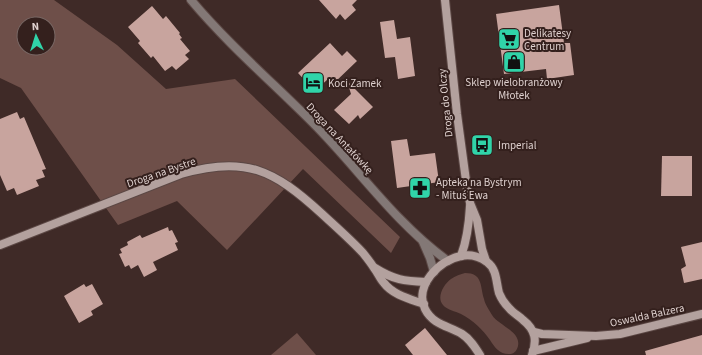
<svg xmlns="http://www.w3.org/2000/svg" width="702" height="355" font-family="'Source Sans 3',sans-serif">
<style>
.green{fill:#664944}
.forest{fill:#6e4f49;fill-rule:evenodd}
.building{fill:#c8a49e}
.lines{fill:none;stroke-linecap:round;stroke-linejoin:round}
.street-casing{stroke:#5c4845;stroke-width:10}
.secondary-casing{stroke:#5c4845;stroke-width:10}
.street{stroke:#837876;stroke-width:8}
.secondary{stroke:#b3a19e;stroke-width:8}
.labels{text-anchor:middle;stroke-width:4;stroke-linejoin:round;paint-order:stroke}
.poi-label{font-size:11px;fill:#dfd1cf;stroke:#34201d;text-anchor:start}
.street-label{font-size:11px;fill:#dfd1cf;stroke:#34201d}
</style>
<rect width="100%" height="100%" fill="#3f2a27"/>
<!-- green -->
<path class="green" d="M465 273C483 273 480 286 484 299 485 304 489 310 492 315 499 326 521 331 518 346 517 350 515 353 511 354 500 355 495 348 490 340 483 330 473 320 461 314 455 311 447 310 443 305 436 297 444 284 451 279 455 276 461 274 465 273Z"/>
<!-- forest -->
<g class="forest">
<path d="M0 0H54L117 45 166 89 235 79 400 237 391 253 303 169 227 250 177 201 118 225 21 88 0 78ZM24 24H48V48H24Z"/>
<path d="M297 333 316 355H271Z"/>
</g>
<!-- building -->
<g class="building">
<path d="M319 0H357L352 5 356 10 345 20 340 14 336 19Z"/>
<path d="M559 5 564 43H570L574 75 547 79 546 69 504 74 496 14Z"/>
<path d="M152 6 163 19 166 16 180 33 179 34 182 38 180 39 190 51 185 55 189 59 176 70 172 66 165 71 153 56 151 58 138 43 140 41 128 27Z"/>
<path d="M394 20 397 39 410 37 415 76 398 79 395 57 385 58 380 22Z"/>
<path d="M330 43 342 56 347 51 357 61 333 84 328 79 315 91 298 73Z"/>
<path d="M347 81 373 107 360 119 358 115 349 124 334 110 351 94Z"/>
<path d="M17 112 20 119 24 117 46 169 42 170 45 177 36 180 39 186 17 195 14 188 7 191 0 175V119Z"/>
<path d="M407 139 410 156 435 153 439 182 426 184 427 191 412 193 411 186 397 188 391 141Z"/>
<path d="M662 156H692V196H661Z"/>
<path d="M168 227 169 231 172 230 178 242 175 243 178 250 153 262 157 270 144 277 138 265 131 269 129 265 125 267 119 254 122 253 120 249 128 245 127 242 140 235 142 238Z"/>
<path d="M702 242V279L684 283 681 269 686 266 681 247Z"/>
<path d="M84 284 86 287 92 284 103 304 91 311 93 315 79 323 64 296Z"/>
<path d="M425 328 447 355H413L405 345Z"/>
<path d="M702 335V355H646L645 351Z"/>
</g>
<g class="lines">
<!-- street casing -->
<g class="street-casing">
<g id="street">
<path d="M191 0C228 44 272 82 313 123 358 168 395 223 448 261"/>
<path d="M423 242 430 258 434 272"/>
</g>
</g>
<!-- secondary casing -->
<g class="secondary-casing">
<g id="secondary">
<path d="M445 0 457 114 467 188 470 203 477 220 482 249 486 261"/>
<path d="M0 245 181 174C245 155 274 170 321 213 335 226 350 239 363 253 367 258 371 263 374 268 378 273 380 279 384 283 393 295 410 299 424 304"/>
<path d="M461 256C467 240 469 224 470 206"/>
<path d="M375 268C394 280 404 281 426 282"/>
<path d="M534 332 542 334 596 336 620 334 702 314"/>
<path d="M533 351 587 338"/>
<path d="M480 355C475 347 470 339 462 334 449 326 433 325 425 309 414 286 439 260 461 256 471 254 480 257 487 262 497 269 496 282 499 293 501 298 505 304 509 308 513 313 519 316 523 320 536 330 537 341 532 355"/>
</g>
</g>
<!-- street -->
<use href="#street" class="street"/>
<!-- secondary -->
<use href="#secondary" class="secondary"/>
</g>
<!-- icons -->
<defs>
<g id="supermarket-square" transform="scale(1.15)"><rect x="-9" y="-9" width="18" height="18" rx="4" fill="#30d4a9" stroke="#34201d"/><path d="M-6-5.5h2.5l.6 2H6L4.5 2H-2.5L-4.4-4H-6ZM-1.5 3.2a1.3 1.3 0 1 0 .1 0ZM3 3.2a1.3 1.3 0 1 0 .1 0Z" fill="#111"/></g>
<g id="shop-square" transform="scale(1.15)"><rect x="-9" y="-9" width="18" height="18" rx="4" fill="#30d4a9" stroke="#34201d"/><path d="M-5-2.5h2.3a2.7 3.5 0 0 1 5.4 0H5L5.5 6h-11ZM-1.5-2.5h3a1.5 2.3 0 0 0-3 0Z" fill="#111"/></g>
<g id="hotel-square" transform="scale(1.15)"><rect x="-9" y="-9" width="18" height="18" rx="4" fill="#30d4a9" stroke="#34201d"/><path d="M-6-4.5h1.5V1H6V5H4.5V3h-9V5H-6ZM-4 0a1.8 1.8 0 1 1 3.6 0ZM.5 0V-2.5h3Q6-2.5 6 0Z" fill="#111"/></g>
<g id="bus-square" transform="scale(1.15)"><rect x="-9" y="-9" width="18" height="18" rx="4" fill="#30d4a9" stroke="#34201d"/><path d="M-5-6H5V4H4V6H2V4H-2V6H-4V4H-5ZM-3.5-4V0h7V-4ZM-3.5 1.2v1.5H-2V1.2ZM2 1.2v1.5H3.5V1.2Z" fill="#111"/></g>
<g id="pharmacy-square" transform="scale(1.15)"><rect x="-9" y="-9" width="18" height="18" rx="4" fill="#30d4a9" stroke="#34201d"/><path d="M-2-6h4v4h4v4h-4v4h-4v-4h-4v-4h4Z" fill="#111"/></g>
</defs>
<g fill-rule="evenodd">
<use href="#supermarket-square" x="509" y="39"/>
<use href="#shop-square" x="514" y="62"/>
<use href="#hotel-square" x="313" y="83"/>
<use href="#bus-square" x="482" y="145"/>
<use href="#pharmacy-square" x="420" y="188"/>
</g>
<g class="labels">
<!-- poi labels -->
<g class="poi-label">
<text x="524" y="37">Delikatesy<tspan x="524" dy="13">Centrum</tspan></text>
<text x="514" y="86" text-anchor="middle">Sklep wielobranżowy<tspan x="514" dy="13">Młotek</tspan></text>
<text x="328" y="87">Koci Zamek</text>
<text x="498" y="149">Imperial</text>
<text x="436" y="186">Apteka na Bystrym<tspan x="436" dy="13">- Mituś Ewa</tspan></text>
</g>
<!-- street labels -->
<g class="street-label">
<text transform="translate(445 103) rotate(-96)" y="4">Droga do Olczy</text>
<text transform="translate(340 138) rotate(47)" y="4">Droga na Antałówkę</text>
<text transform="translate(161 172) rotate(-19)" y="4">Droga na Bystre</text>
<text transform="translate(647 315) rotate(-12)" y="4">Oswalda Balzera</text>
</g>
</g>
<!-- north arrow -->
<g transform="translate(36 36) rotate(356)"><circle r="19" fill="#34201d" stroke="#786764"/>
<path d="M0-3L7 15L0 10L-7 15Z" fill="#30d4a9"/>
<text y="-6" font-size="11" font-weight="bold" text-anchor="middle" fill="#dfd1cf">N</text>
</g>
</svg>
